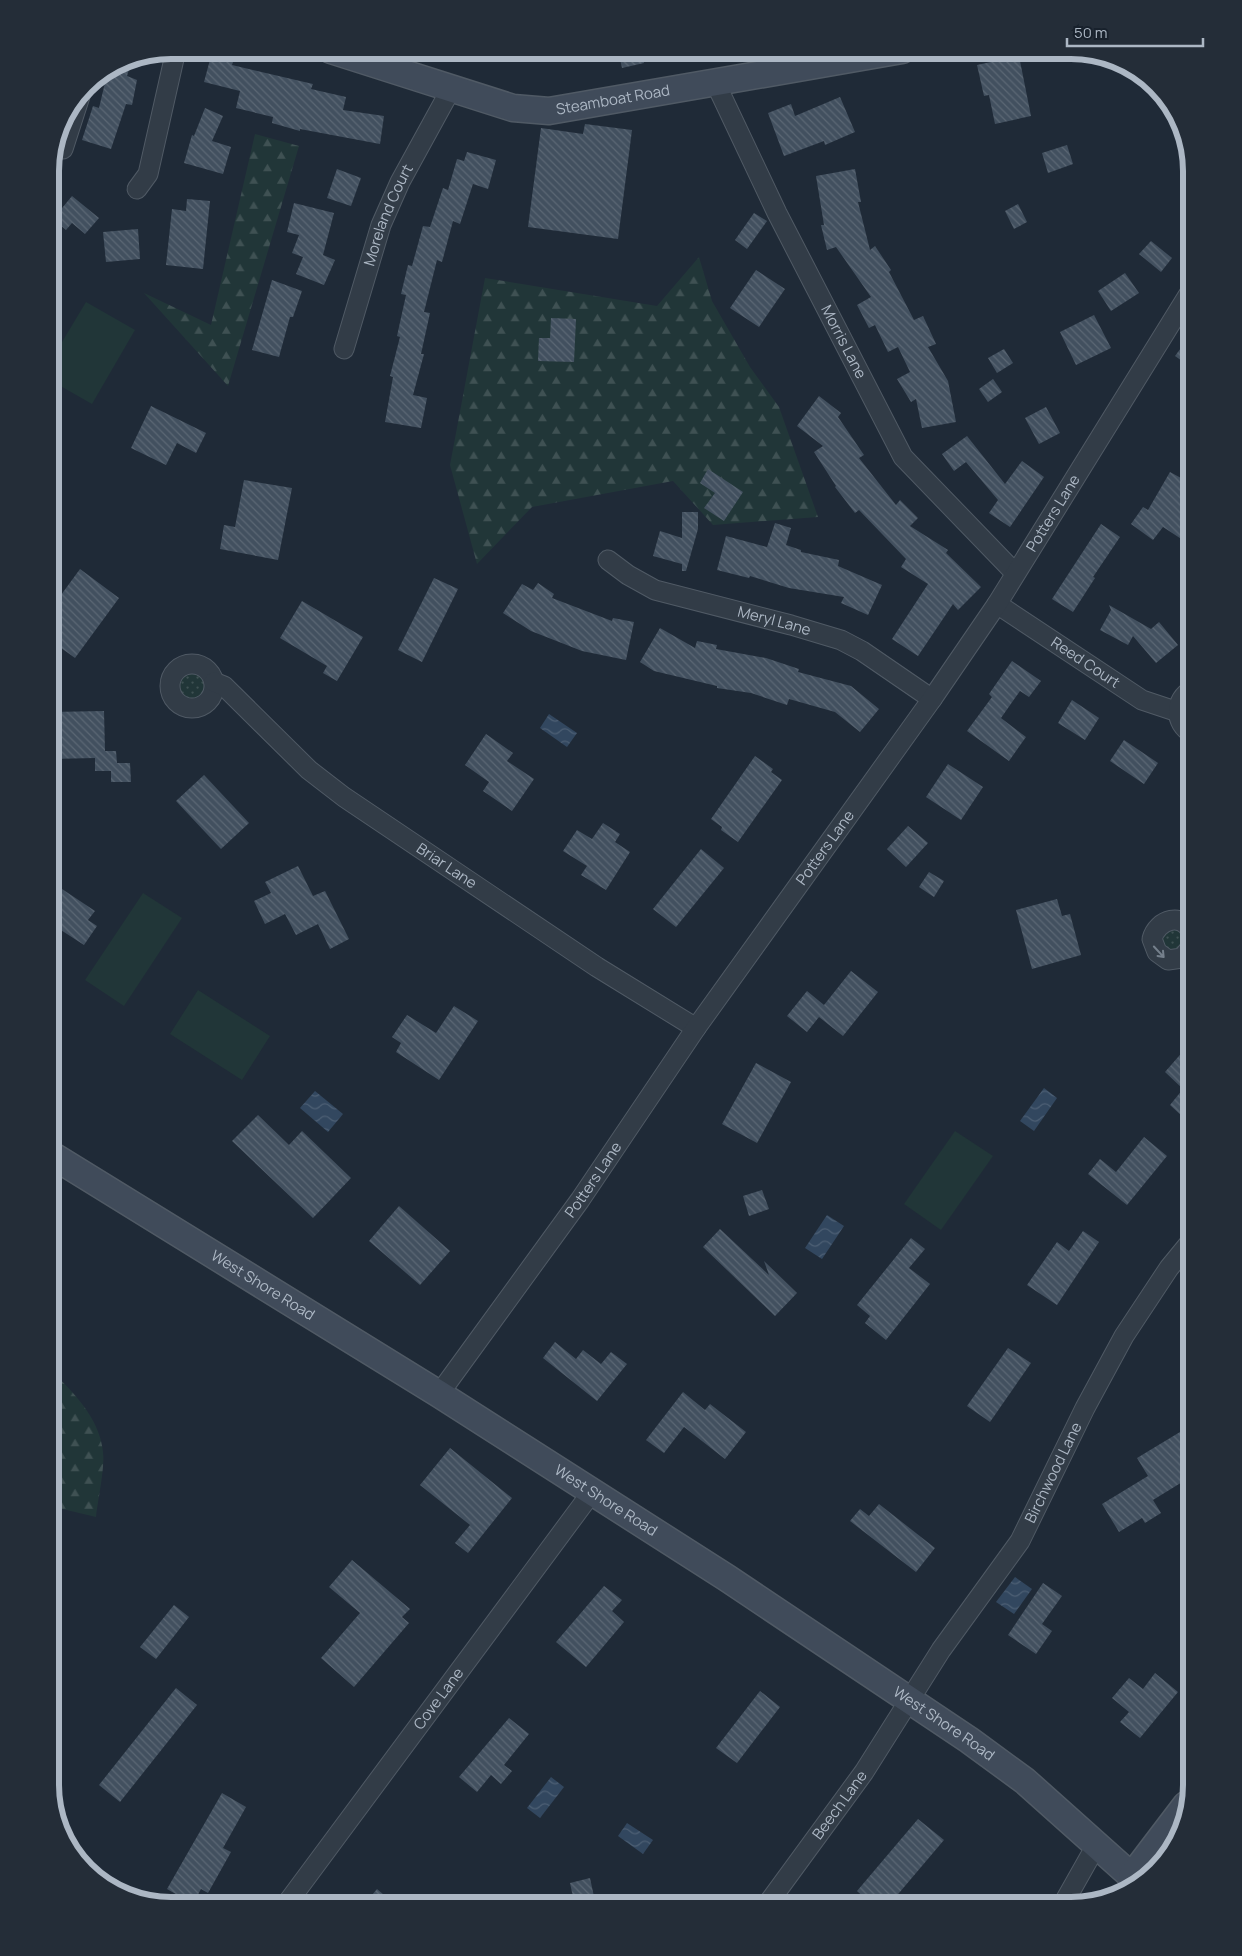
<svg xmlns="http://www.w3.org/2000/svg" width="1242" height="1956" font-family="Manrope,sans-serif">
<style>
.grass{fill:url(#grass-dots)}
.forest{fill:url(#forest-firs)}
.pitch{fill:#213638}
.water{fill:url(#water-waves)}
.building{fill:url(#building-back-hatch)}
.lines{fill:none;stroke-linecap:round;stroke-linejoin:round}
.street-casing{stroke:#505a65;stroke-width:21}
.secondary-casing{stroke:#505a65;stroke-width:29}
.street{stroke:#323c47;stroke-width:19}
.secondary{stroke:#404b5a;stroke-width:26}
.oneway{stroke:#75808c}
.labels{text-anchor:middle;stroke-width:5;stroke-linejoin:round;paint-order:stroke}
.street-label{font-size:15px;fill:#acb7c4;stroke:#18212c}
.rim{fill:none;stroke:#acb7c4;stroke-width:6}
</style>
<defs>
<pattern id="grass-dots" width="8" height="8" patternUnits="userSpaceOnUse" patternTransform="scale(1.25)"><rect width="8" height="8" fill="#213638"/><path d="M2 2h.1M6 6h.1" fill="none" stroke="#3f5153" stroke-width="1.8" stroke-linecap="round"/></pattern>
<pattern id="forest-firs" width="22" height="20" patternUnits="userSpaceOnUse" patternTransform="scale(1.25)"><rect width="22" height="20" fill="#213638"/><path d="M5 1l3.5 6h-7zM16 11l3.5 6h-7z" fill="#3f5153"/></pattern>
<pattern id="water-waves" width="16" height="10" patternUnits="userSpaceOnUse" patternTransform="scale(1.25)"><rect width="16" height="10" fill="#32475f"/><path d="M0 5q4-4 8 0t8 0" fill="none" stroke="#4d5f74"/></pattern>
<pattern id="building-back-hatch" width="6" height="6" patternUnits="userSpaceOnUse" patternTransform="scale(1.25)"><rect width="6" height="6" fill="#42505f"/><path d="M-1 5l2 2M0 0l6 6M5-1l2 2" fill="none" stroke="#5b6774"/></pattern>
</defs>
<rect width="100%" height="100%" fill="#1f2a37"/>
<!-- grass -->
<g class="grass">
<circle cx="193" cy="686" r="17"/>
<path d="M1174 923 1189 941 1170 956 1156 935Z"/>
</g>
<!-- forest -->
<g class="forest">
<path d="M255 134 299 146 228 386 144 293 211 325Z"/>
<path d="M699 257 712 301 750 367 779 407 818 517 713 525 673 481 532 507 477 564 450 465 485 278 657 306Z"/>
<path d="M50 1370C73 1391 100 1419 103 1452 105 1468 98 1499 96 1517L50 1506Z"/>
</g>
<!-- pitch -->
<g class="pitch">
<path d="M86 302 135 330 92 404 50 380V362Z"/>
<path d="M143 893 182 918 124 1006 85 980Z"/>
<path d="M198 990 270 1036 242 1080 170 1034Z"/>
<path d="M955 1131 993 1156 941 1230 904 1204Z"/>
</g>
<!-- water -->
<g class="water">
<path d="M549 714 577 733 567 747 540 728Z"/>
<path d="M1044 1088 1057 1098 1034 1131 1020 1121Z"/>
<path d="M315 1091 343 1114 328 1132 300 1108Z"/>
<path d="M827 1215 844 1226 822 1259 805 1248Z"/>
<path d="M1015 1577 1032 1589 1014 1614 996 1602Z"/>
<path d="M551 1777 564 1787 540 1818 527 1808Z"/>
<path d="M627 1823 653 1840 643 1854 618 1836Z"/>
</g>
<!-- building -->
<g class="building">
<path d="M618 50H641L644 63 622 68Z"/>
<path d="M211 56 233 62 232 65 313 84 311 89 346 97 343 110 384 116 380 144 300 129V131L272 123 273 117 236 108 240 91 204 82Z"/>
<path d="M1019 56 1031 116 995 124 989 95 984 96 977 65Z"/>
<path d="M133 57 127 76 137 80 132 105 126 104 111 149 82 140 93 106 99 108 108 70 125 59Z"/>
<path d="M840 97 855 132 825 145 824 141 784 156 768 113 791 104 795 116Z"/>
<path d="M205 108 223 116 212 141 231 147 223 174 184 163 192 135 194 136Z"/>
<path d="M585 124 632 130 618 239 528 227 541 128 583 134Z"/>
<path d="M1067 145 1073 164 1048 173 1042 153Z"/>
<path d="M467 152 496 160 488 189 473 184 460 224 453 221 442 262 437 260 424 312 430 313 421 354H424L413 395 427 398 421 428 385 422 393 377 390 376 400 337 397 336 406 295 401 294 408 265 412 266 423 226 430 227 443 188 448 190 457 159 464 161Z"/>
<path d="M337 169 361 178 351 206 327 198Z"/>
<path d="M855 169 861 202H858L870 250 875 246 891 270 889 272 914 320 923 316 936 344 928 347 948 381 956 422 922 428 916 399 911 402 897 379 910 372 898 347 888 352 875 325 869 328 857 305 871 297 836 247 827 250 821 225H824L816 176Z"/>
<path d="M72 196 99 218 85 234 72 223 66 230 53 219Z"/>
<path d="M187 199 210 201 203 269 166 265 172 209 186 211Z"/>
<path d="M294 203 334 213 323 255 335 260 324 285 296 274 303 257 292 253 299 235 287 232Z"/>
<path d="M1018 204 1027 222 1014 229 1005 211Z"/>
<path d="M754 213 767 221 747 249 735 240Z"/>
<path d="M138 229 140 259 106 262 103 232Z"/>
<path d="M1151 241 1172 258 1161 272 1139 254Z"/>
<path d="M756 270 785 289 759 327 730 308Z"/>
<path d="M1125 273 1139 293 1111 311 1098 291Z"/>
<path d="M272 280 302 291 293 317H290L279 357 252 350Z"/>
<path d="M1094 315 1111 348 1076 365 1060 332Z"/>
<path d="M551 318 576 319 574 362 538 361 539 338H550Z"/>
<path d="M1192 333V368L1175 356Z"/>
<path d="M1004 349 1013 363 997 373 988 358Z"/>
<path d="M993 379 1002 392 988 402 979 389Z"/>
<path d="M819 396 841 413 838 417 864 455 859 458 896 505 900 500 918 518 910 526 948 550 946 553 981 587 958 610 953 604 918 656 892 639 928 584 901 567 906 559 859 510 855 513 835 487 836 486 814 452 823 446 797 426Z"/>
<path d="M151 406 206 433 196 453 177 443 166 465 131 448Z"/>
<path d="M1046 407 1060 433 1039 444 1025 418Z"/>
<path d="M967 436 1005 484 1022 461 1044 477 1010 527 989 513 998 500 966 462 954 471 942 454Z"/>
<path d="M708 469 743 492 724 521 704 508 715 493 700 483Z"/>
<path d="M1170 472 1192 484V546L1163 527 1153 540 1131 524 1143 507 1148 510Z"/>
<path d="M244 480 292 488 278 560 220 549 224 525 235 527Z"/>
<path d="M682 512H698V529L686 571H682V564L653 556 660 531 682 538Z"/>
<path d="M775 523 791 528 786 545 801 550V552L839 560 838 566 882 585 868 615 841 603 844 597 789 588 750 576 749 578 717 570 726 536 767 547Z"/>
<path d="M1101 524 1120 537 1093 577 1095 578 1073 612 1052 599Z"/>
<path d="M80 569 119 598 75 658 50 640V610Z"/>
<path d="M434 578 458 589 422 662 398 650Z"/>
<path d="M538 583 554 594 552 598 612 621 613 618 634 622 626 660 582 651 531 631 503 613 522 584 533 590Z"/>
<path d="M302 601 363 637 337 681 323 673 327 666 280 638Z"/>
<path d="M1109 605 1151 629 1159 622 1178 645 1156 663 1133 636 1128 645 1100 630 1111 610Z"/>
<path d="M660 628 695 648 697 641 717 645 716 649 766 658 799 669 798 672 851 686 879 709 860 732 835 712 789 699 787 705 751 693 717 688V686L654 671 640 662Z"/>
<path d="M1012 661 1041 681 1029 697 1020 691 1001 718 1026 737 1009 761 967 731 992 697 989 694Z"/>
<path d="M1072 700 1099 718 1085 740 1058 723Z"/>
<path d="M104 711 105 751H116L117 763H130L131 782H111V771H95V758L50 759V712Z"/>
<path d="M486 734 513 753 507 761 534 779 512 811 483 791 489 782 465 765Z"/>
<path d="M1124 740 1158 763 1144 784 1110 761Z"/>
<path d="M755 756 773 769 771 772 782 780 738 842 721 830 722 827 711 819Z"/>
<path d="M948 764 983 787 961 820 926 797Z"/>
<path d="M204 775 249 823 221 849 176 801Z"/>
<path d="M603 823 620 834 615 842 630 852 606 890 581 875 587 866 563 851 577 830 592 839Z"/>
<path d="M908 826 928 843 906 867 887 849Z"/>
<path d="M701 849 724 868 676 927 653 909Z"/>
<path d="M298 866 313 896 325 891 349 939 330 949 318 924 296 935 285 914 265 924 254 901 271 893 265 882Z"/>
<path d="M929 872 944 881 934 897 919 887Z"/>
<path d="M50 881 95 911 88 920 97 926 84 945 50 923Z"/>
<path d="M1057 899 1062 916 1070 914 1081 955 1032 969 1016 910Z"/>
<path d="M851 971 878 992 843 1036 819 1017 807 1032 787 1016 807 991 824 1005Z"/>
<path d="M454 1006 478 1021 439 1080 396 1052 401 1043 392 1037 407 1015 436 1033Z"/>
<path d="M1192 1041V1107L1183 1117 1170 1105 1183 1089 1165 1072Z"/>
<path d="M756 1063 791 1082 757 1143 722 1124Z"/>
<path d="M258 1115 289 1145 302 1131 351 1178 313 1218 232 1141Z"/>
<path d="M1144 1137 1167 1156 1127 1205 1088 1174 1100 1159 1116 1172Z"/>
<path d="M762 1190 769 1209 749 1216 743 1196Z"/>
<path d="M399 1206 450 1251 420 1285 369 1241Z"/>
<path d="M720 1229 769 1275 764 1261 797 1293 775 1316 703 1247Z"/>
<path d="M1083 1231 1099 1242 1057 1305 1027 1285 1057 1242 1069 1251Z"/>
<path d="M911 1238 925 1249 909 1268 930 1284 886 1340 865 1323 870 1316 857 1305Z"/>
<path d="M555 1342 576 1359 583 1350 601 1364 611 1352 627 1364 597 1401 543 1358Z"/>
<path d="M1008 1348 1031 1363 990 1422 967 1406Z"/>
<path d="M683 1392 705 1410 710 1404 746 1432 725 1459 684 1427 664 1453 646 1440Z"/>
<path d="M1180 1432 1192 1451V1476L1153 1500 1161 1513 1145 1523 1142 1518 1119 1532 1102 1504 1148 1476 1137 1458Z"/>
<path d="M450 1448 512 1498 468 1553 455 1543 470 1525 420 1485Z"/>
<path d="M879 1504 935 1548 916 1572 850 1521 860 1509 869 1516Z"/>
<path d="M352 1560 410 1609 402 1617 409 1623 354 1687 321 1658 360 1613 329 1587Z"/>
<path d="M1043 1583 1062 1596 1042 1624 1052 1631 1036 1654 1008 1635Z"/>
<path d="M604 1586 622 1600 612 1611 624 1622 586 1667 556 1642Z"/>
<path d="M174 1605 189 1617 156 1659 140 1647Z"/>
<path d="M1155 1673 1178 1692 1140 1738 1120 1722 1129 1712 1112 1698 1129 1678 1143 1689Z"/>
<path d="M176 1688 197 1705 120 1802 99 1785Z"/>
<path d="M760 1691 780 1707 737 1763 716 1748Z"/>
<path d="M509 1718 529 1734 504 1765 512 1771 501 1784 491 1775 477 1792 459 1777Z"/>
<path d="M222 1793 246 1807 223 1848 231 1852 208 1893 201 1889 193 1904 167 1889Z"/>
<path d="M918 1819 944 1840 888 1906H874L857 1891Z"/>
<path d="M590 1878 596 1906H575L570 1883Z"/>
<path d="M377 1889 397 1906H363Z"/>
</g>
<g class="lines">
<!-- street casing -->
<g class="street-casing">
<g id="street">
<path id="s1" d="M715 82 777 213 903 457 1015 573"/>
<path d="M63 149 82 90"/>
<path d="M137 189 148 174 176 50"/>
<path id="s2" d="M344 349 381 225 400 182 451 89"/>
<path id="s3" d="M608 560 628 575 655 590 791 625 841 640 862 651 932 699"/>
<path id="s4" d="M997 604 1142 700 1178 712"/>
<circle cx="192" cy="686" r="22"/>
<path id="s5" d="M214 682 224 686 309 770 344 797 597 967 696 1028"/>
<path d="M1192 733C1174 724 1174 699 1192 690"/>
<path d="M1192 946 1182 958 1168 960 1157 952 1152 939C1157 919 1184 911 1192 934"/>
<path id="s6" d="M439 1394 580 1200 696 1028 932 699 997 604 1192 289"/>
<path id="s7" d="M285 1906 592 1492"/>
<path id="s8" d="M766 1906 864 1772 941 1650 1020 1541 1085 1408 1124 1336 1169 1268 1192 1240"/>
<path d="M1062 1906 1097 1844"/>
</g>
</g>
<!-- secondary casing -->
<g class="secondary-casing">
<g id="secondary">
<path id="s9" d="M331 50 513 108 549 111 902 50"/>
<path id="s10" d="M50 1154 439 1394 727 1578 969 1740 1025 1781 1138 1882"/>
<path d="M1132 1876 1186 1805"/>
</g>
</g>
<!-- street -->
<use href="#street" class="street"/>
<!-- secondary -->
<use href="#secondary" class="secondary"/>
</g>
<!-- one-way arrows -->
<defs><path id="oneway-shaft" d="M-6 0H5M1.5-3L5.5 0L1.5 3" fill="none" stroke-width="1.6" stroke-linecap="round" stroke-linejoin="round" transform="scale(1.25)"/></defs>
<use class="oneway" href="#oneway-shaft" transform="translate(1159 952) rotate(47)"/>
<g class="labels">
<!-- street labels -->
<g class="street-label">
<text dy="5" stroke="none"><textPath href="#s9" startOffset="292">Steamboat Road</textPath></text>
<text dy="5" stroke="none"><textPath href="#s2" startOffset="141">Moreland Court</textPath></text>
<text dy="5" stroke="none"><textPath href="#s1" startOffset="290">Morris Lane</textPath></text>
<text dy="5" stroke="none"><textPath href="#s6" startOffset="1074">Potters Lane</textPath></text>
<text dy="5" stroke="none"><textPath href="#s3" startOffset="179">Meryl Lane</textPath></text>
<text dy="5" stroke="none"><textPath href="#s4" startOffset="106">Reed Court</textPath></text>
<text dy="5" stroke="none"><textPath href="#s6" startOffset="669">Potters Lane</textPath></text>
<text dy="5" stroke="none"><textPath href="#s5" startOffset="298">Briar Lane</textPath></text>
<text dy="5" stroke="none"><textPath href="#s6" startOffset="264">Potters Lane</textPath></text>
<text dy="5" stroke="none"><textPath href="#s10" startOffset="250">West Shore Road</textPath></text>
<text dy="5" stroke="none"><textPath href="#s8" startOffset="521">Birchwood Lane</textPath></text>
<text dy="5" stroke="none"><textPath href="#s10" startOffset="655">West Shore Road</textPath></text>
<text dy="5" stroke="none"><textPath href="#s7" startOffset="258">Cove Lane</textPath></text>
<text dy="5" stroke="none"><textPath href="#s10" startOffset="1060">West Shore Road</textPath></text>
<text dy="5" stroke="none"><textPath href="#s8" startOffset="125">Beech Lane</textPath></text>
</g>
</g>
<!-- crop -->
<path d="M0 0H1242V1956H0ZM171 59H1071A112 112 0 0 1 1183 171V1785A112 112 0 0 1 1071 1897H171A112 112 0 0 1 59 1785V171A112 112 0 0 1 171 59Z" fill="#242d38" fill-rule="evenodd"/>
<path class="rim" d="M171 59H1071A112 112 0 0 1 1183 171V1785A112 112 0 0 1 1071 1897H171A112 112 0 0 1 59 1785V171A112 112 0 0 1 171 59Z"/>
<!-- scale -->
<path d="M1067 38v8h136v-8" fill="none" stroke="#acb7c4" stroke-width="2.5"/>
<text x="1074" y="38" font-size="15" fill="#acb7c4" stroke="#18212c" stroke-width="4" paint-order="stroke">50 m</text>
</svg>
